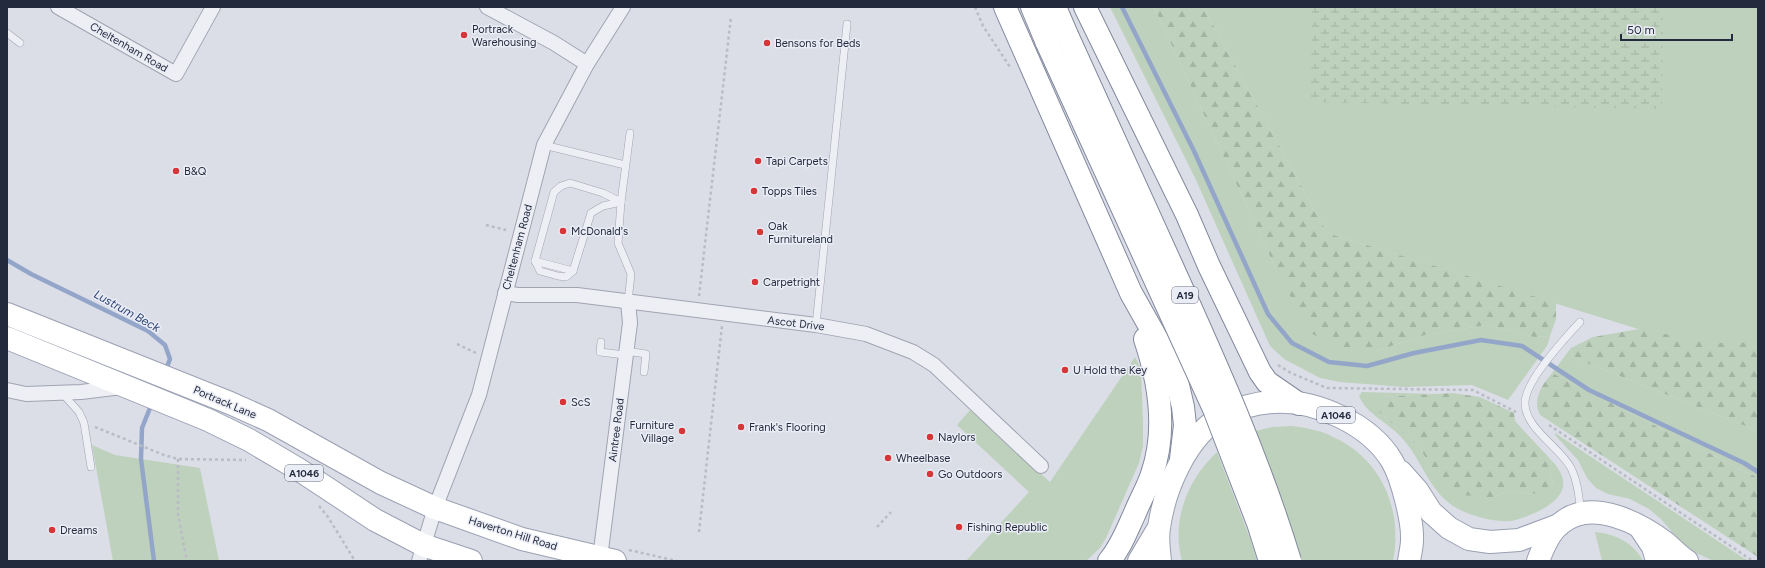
<svg xmlns="http://www.w3.org/2000/svg" width="1765" height="568" font-family="Figtree,sans-serif">
<style>
.grass{fill:#bed1bc}
.forest{fill:url(#forest-firs)}
.wetland{fill:url(#wetland-marsh)}
.lines{fill:none;stroke-linecap:round;stroke-linejoin:round}
.stream{stroke:#93a6ca;stroke-width:4.5}
.service-casing{stroke:#a0a4b1;stroke-width:8}
.minor-casing{stroke:#a0a4b1;stroke-width:16}
.primary-casing{stroke:#9aa0b3;stroke-width:24}
.trunk-casing{stroke:#82899e;stroke-width:24}
.path{stroke:#b9bcc5;stroke-width:2.5;stroke-dasharray:3 3;stroke-linecap:butt}
.service{stroke:#eeeff5;stroke-width:7}
.minor{stroke:#eeeff5;stroke-width:14}
.primary{stroke:#fff;stroke-width:22}
.trunk{stroke:#fff;stroke-width:22}
.trunk-bridge-casing{stroke:#82899e;stroke-width:24;stroke-linecap:butt}
.trunk-bridge{stroke:#fff;stroke-width:22}
.poi-dot{fill:#d63638;stroke:#eaedf5;stroke-width:1.5}
.labels{text-anchor:middle;stroke-width:3;stroke-linejoin:round;paint-order:stroke}
.shield{fill:#eaedf5;stroke:#5f6475;stroke-width:1}
.shield-label{font-size:10px;font-weight:bold;fill:#242a3e}
.poi-label{font-size:11px;fill:#242a3e;stroke:#eaedf5;text-anchor:start}
.street-label{font-size:11px;fill:#242a3e;stroke:#eaedf5}
.water-label{font-size:12px;font-style:italic;fill:#2c4274;stroke:#eaedf5}
</style>
<defs>
<pattern id="forest-firs" width="22" height="20" patternUnits="userSpaceOnUse"><rect width="22" height="20" fill="#bed1bc"/><path d="M5 1l3.5 6h-7zM16 11l3.5 6h-7z" fill="#a3b4a3"/></pattern>
<pattern id="wetland-marsh" width="20" height="14" patternUnits="userSpaceOnUse"><rect width="20" height="14" fill="#bed1bc"/><path d="M1 5h8M5 5V1M11 12h8M15 12V8" fill="none" stroke="#a3b4a3"/></pattern>
</defs>
<rect width="100%" height="100%" fill="#dbdee7"/>
<!-- grass -->
<g class="grass">
<path d="M1110 7H1154L1276 269 1376 351 1425 335 1486 325 1534 337 1550 336 1547 346 1508 400 1472 385 1403 387 1340 382 1320 378 1284 359 1270 346 1196 180Z"/>
<path d="M1203 7H1758V370L1755 365 1327 233Z"/>
<path d="M1571 348 1572 357 1758 431V478L1552 373Z"/>
<path d="M1135 357 1141 369 1143 423V446L1139 463 1106 538 1100 548 1086 561H966L1029 492 957 425 970 410 1050 482Z"/>
<path d="M1362 392 1437 394 1379 397V412L1420 448 1430 466 1490 498 1511 491 1531 494 1553 483 1550 472 1552 461C1574 484 1561 500 1537 512 1530 515 1519 520 1511 521 1494 522 1474 517 1458 509 1429 493 1423 461 1402 438 1389 423 1366 414 1359 396Z"/>
<path d="M1292 426C1306 428 1320 430 1333 437 1382 459 1403 510 1393 561H1298L1251 432 1272 427Z"/>
<path d="M1555 433 1742 557 1749 561H1714L1696 553 1680 541 1661 519 1649 509 1630 499 1608 494 1596 488 1587 478 1578 460 1555 435Z"/>
<path d="M92 445 115 455 200 468 219 561H113Z"/>
<path d="M1217 452 1251 541 1257 561H1182C1171 521 1187 480 1217 452Z"/>
<path d="M1595 532C1615 534 1633 542 1643 561H1602Z"/>
</g>
<!-- forest -->
<g class="forest">
<path d="M1154 7H1203L1327 233 1556 303V319L1550 336 1534 337 1486 325 1425 335 1376 351 1347 350 1310 333 1276 269Z"/>
<path d="M1639 329 1713 343 1758 342V431L1572 357 1571 348 1593 337Z"/>
<path d="M1552 373 1758 478V557L1540 415C1532 399 1542 385 1552 373Z"/>
<path d="M1453 393 1480 397 1514 413 1515 421 1552 461 1550 472 1553 483 1544 492 1531 494 1511 491 1490 498 1463 495 1443 483 1430 466 1420 448 1379 412 1375 406 1374 400 1379 397Z"/>
</g>
<!-- wetland -->
<path class="wetland" d="M1312 7H1663L1662 109 1311 102Z"/>
<g class="lines">
<!-- stream -->
<g class="stream">
<path d="M1122 7 1194 151 1268 314 1292 343 1329 362 1367 366 1414 353 1481 340 1522 346 1589 390 1744 463 1758 472"/>
<path d="M7 260 31 274 148 331 165 345 170 359 165 372"/>
<path d="M152 403 142 428 141 459 154 561"/>
</g>
<!-- service casing -->
<g class="service-casing">
<g id="service">
<path d="M7 33 20 43"/>
<path d="M544 145 625 165"/>
<path d="M570 183 603 193 621 202 603 206 591 213 573 271 566 277 558 276 540 271 535 261 554 192 561 186Z"/>
<path d="M535 261 573 271"/>
<path d="M628 302 631 274 618 243 621 202 630 133"/>
<path d="M1580 322C1565 338 1526 380 1525 402 1524 428 1560 447 1571 468 1578 482 1579 498 1581 513"/>
<path d="M816 325 847 24"/>
<path d="M601 342 600 352 625 355"/>
<path d="M626 351 646 354 644 372"/>
<path d="M62 393 79 412 84 423 91 467"/>
</g>
</g>
<!-- minor casing -->
<g class="minor-casing">
<g id="minor">
<path d="M58 7 176 74 213 7"/>
<path d="M487 7 554 43 587 64"/>
<path d="M505 293 518 295H577L816 325 866 334 913 352 934 365 1041 466"/>
<path d="M7 390 26 394 81 392 122 387"/>
<path d="M600 558 630 323 628 302"/>
<path d="M419 561 435 508 479 395 544 145 587 64 623 7"/>
</g>
</g>
<!-- primary casing -->
<g class="primary-casing">
<g id="primary">
<path d="M7 314 230 403 268 420 381 483 435 508 522 539 615 561"/>
<path d="M7 338 208 420 249 440 298 469 375 520 423 545 471 561"/>
<path d="M1401 472 1417 490 1431 512 1449 528 1469 539 1490 542 1519 540 1559 525"/>
<path d="M1641 529 1653 547 1657 561"/>
<path d="M1139 561 1158 529"/>
<path d="M1160 561C1159 550 1157 538 1159 528 1164 490 1187 434 1223 416 1238 408 1256 403 1273 402 1315 399 1370 424 1392 461 1402 478 1413 522 1412 540 1412 547 1410 554 1409 561"/>
<path d="M1538 561C1543 548 1549 533 1560 524 1591 497 1639 523 1666 543 1673 549 1679 556 1687 561"/>
</g>
</g>
<!-- trunk casing -->
<g class="trunk-casing">
<g id="trunk">
<path d="M1005 7 1131 293 1158 341 1177 381 1183 407 1185 425 1181 459"/>
<path d="M1032 7 1047 43"/>
<path d="M1055 7 1067 35"/>
<path d="M1085 7 1187 215 1209 266 1260 372 1267 382 1299 404"/>
<path d="M1109 561C1121 547 1127 530 1135 513 1140 500 1148 487 1152 474 1167 431 1159 381 1145 339"/>
</g>
</g>
<!-- path -->
<g class="path">
<path d="M975 7 983 26 1010 67"/>
<path d="M486 225 506 230"/>
<path d="M699 296 731 17"/>
<path d="M457 344 476 353"/>
<path d="M1278 365 1291 373 1327 388 1473 390 1516 412"/>
<path d="M1549 425 1753 561"/>
<path d="M95 427 164 455 178 459 246 460"/>
<path d="M178 459V514L187 561"/>
<path d="M319 506 328 517 355 561"/>
<path d="M877 527 891 512"/>
<path d="M699 532 722 326"/>
<path d="M629 550 677 561"/>
</g>
<!-- service -->
<use href="#service" class="service"/>
<!-- minor -->
<use href="#minor" class="minor"/>
<!-- primary -->
<use href="#primary" class="primary"/>
<!-- trunk -->
<use href="#trunk" class="trunk"/>
<!-- trunk-bridge casing -->
<g class="trunk-bridge-casing">
<g id="trunk-bridge">
<path d="M1067 35C1101 111 1136 187 1171 264 1215 361 1259 459 1290 561"/>
<path d="M1047 43 1214 409 1258 523 1270 561"/>
</g>
</g>
<!-- trunk-bridge -->
<use href="#trunk-bridge" class="trunk-bridge"/>
</g>
<!-- markers -->
<g class="poi-dot">
<circle cx="464" cy="35" r="4"/>
<circle cx="767" cy="43" r="4"/>
<circle cx="758" cy="161" r="4"/>
<circle cx="176" cy="171" r="4"/>
<circle cx="754" cy="191" r="4"/>
<circle cx="563" cy="231" r="4"/>
<circle cx="760" cy="232" r="4"/>
<circle cx="755" cy="282" r="4"/>
<circle cx="1065" cy="370" r="4"/>
<circle cx="563" cy="402" r="4"/>
<circle cx="741" cy="427" r="4"/>
<circle cx="682" cy="431" r="4"/>
<circle cx="930" cy="437" r="4"/>
<circle cx="888" cy="458" r="4"/>
<circle cx="930" cy="474" r="4"/>
<circle cx="959" cy="527" r="4"/>
<circle cx="52" cy="530" r="4"/>
</g>
<g class="labels">
<!-- shield labels -->
<g class="shield">
<rect x="1172" y="287" width="26" height="16" rx="3"/>
<rect x="1317" y="407" width="38" height="16" rx="3"/>
<rect x="285" y="465" width="38" height="16" rx="3"/>
</g>
<g class="shield-label">
<text x="1185" y="299">A19</text>
<text x="1336" y="419">A1046</text>
<text x="304" y="477">A1046</text>
</g>
<!-- poi labels -->
<g class="poi-label">
<text x="472" y="33">Portrack<tspan x="472" dy="13">Warehousing</tspan></text>
<text x="775" y="47">Bensons for Beds</text>
<text x="766" y="165">Tapi Carpets</text>
<text x="184" y="175">B&amp;Q</text>
<text x="762" y="195">Topps Tiles</text>
<text x="768" y="230">Oak<tspan x="768" dy="13">Furnitureland</tspan></text>
<text x="571" y="235">McDonald's</text>
<text x="763" y="286">Carpetright</text>
<text x="1073" y="374">U Hold the Key</text>
<text x="571" y="406">ScS</text>
<text x="674" y="429" text-anchor="end">Furniture<tspan x="674" dy="13">Village</tspan></text>
<text x="749" y="431">Frank's Flooring</text>
<text x="938" y="441">Naylors</text>
<text x="896" y="462">Wheelbase</text>
<text x="938" y="478">Go Outdoors</text>
<text x="967" y="531">Fishing Republic</text>
<text x="60" y="534">Dreams</text>
</g>
<!-- street labels -->
<g class="street-label">
<text transform="translate(129 47) rotate(30)" y="4">Cheltenham Road</text>
<text transform="translate(517 247) rotate(-75)" y="4">Cheltenham Road</text>
<text transform="translate(796 323) rotate(7)" y="4">Ascot Drive</text>
<text transform="translate(225 402) rotate(23)" y="4">Portrack Lane</text>
<text transform="translate(616 430) rotate(-83)" y="4">Aintree Road</text>
<text transform="translate(513 533) rotate(17)" y="4">Haverton Hill Road</text>
</g>
<!-- water labels -->
<g class="water-label">
<text transform="translate(127 311) rotate(29)" y="4">Lustrum Beck</text>
</g>
</g>
<!-- border -->
<rect width="1765" height="568" fill="none" stroke="#242a3e" stroke-width="16"/>
<!-- scale -->
<path d="M1621 34v6h111v-6" fill="none" stroke="#242a3e" stroke-width="2"/>
<text x="1627" y="34" font-size="12" fill="#242a3e" stroke="#eaedf5" stroke-width="3" paint-order="stroke">50 m</text>
</svg>
